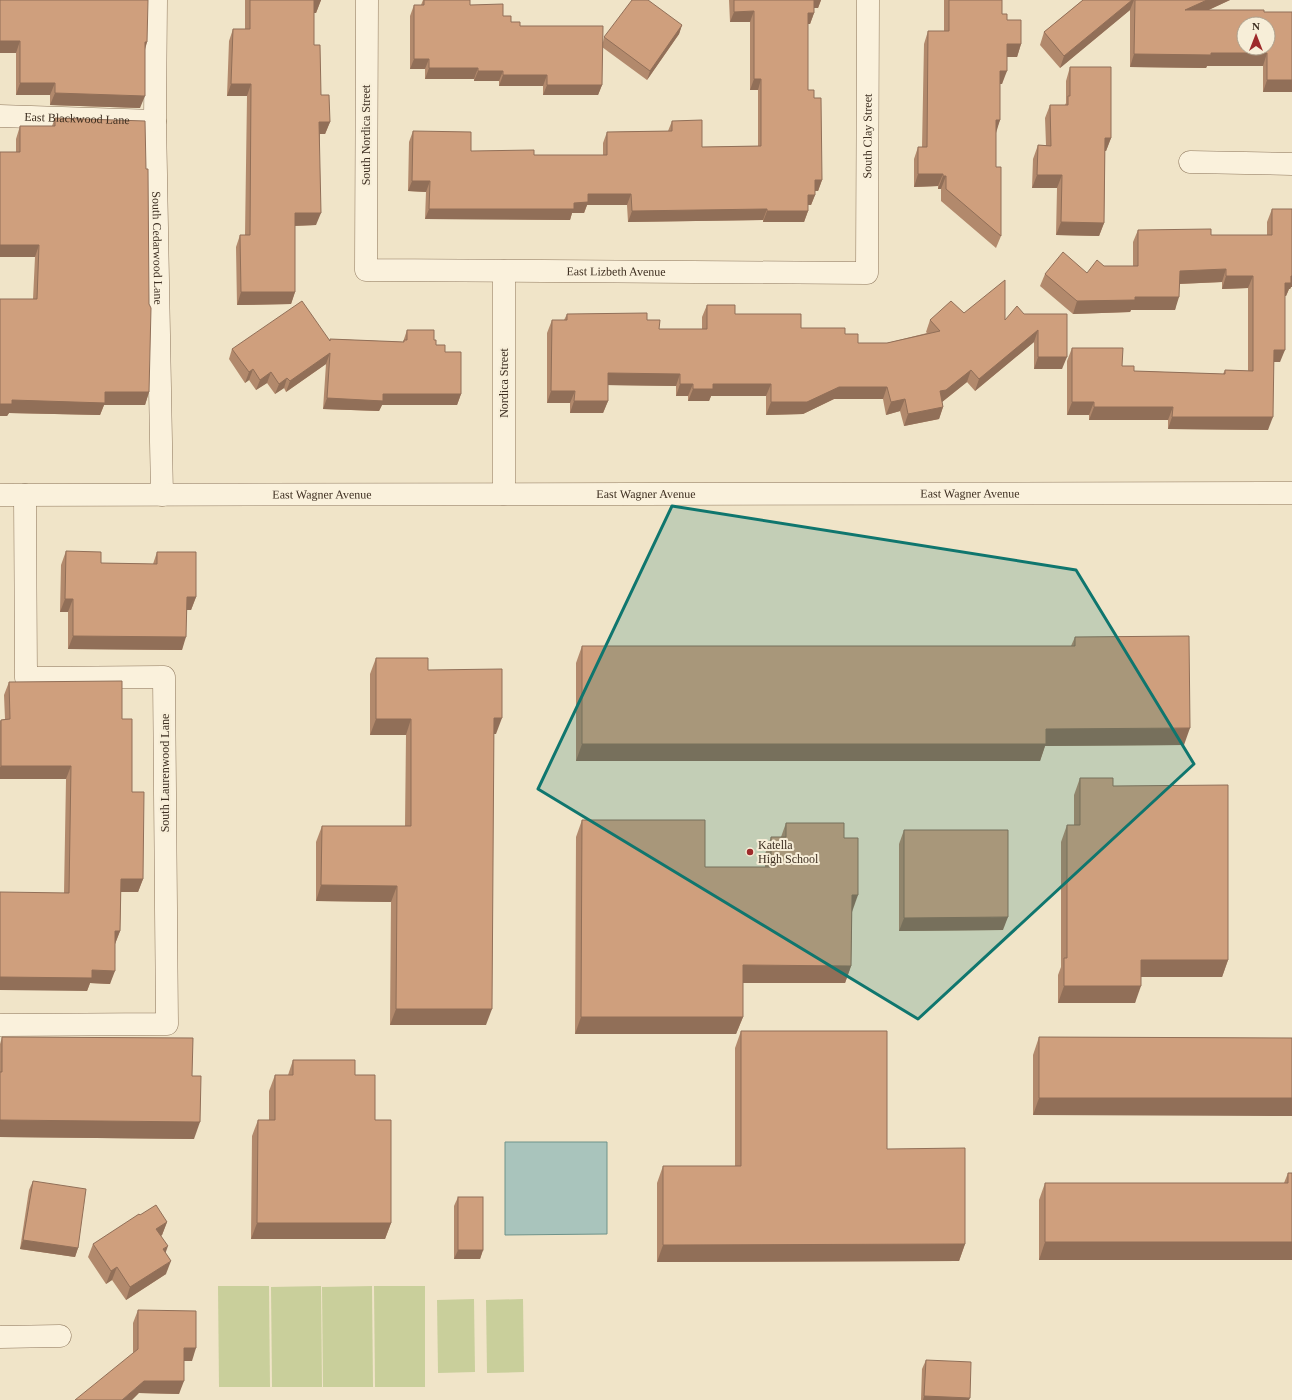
<svg xmlns="http://www.w3.org/2000/svg" width="1292" height="1400" font-family="Georgia,serif">
<style>
.green{fill:#c9cf9b}
.water{fill:#a9c4bc;stroke:#6f938a}
.lines{fill:none;stroke-linecap:round;stroke-linejoin:round}
.minor-casing{stroke:#8d765c;stroke-width:23}
.tertiary-casing{stroke:#8d765c;stroke-width:23}
.minor{stroke:#faf1dc;stroke-width:22}
.tertiary{stroke:#faf1dc;stroke-width:22}
.wall{fill:#b2896c}
.shaded-wall{fill:#916f58}
.building{fill:#cf9f7d;stroke:#916f58;fill-rule:evenodd}
.marked{fill:#0f766e;fill-opacity:0.2;stroke:#0f766e;stroke-width:3;stroke-linejoin:round}
.poi-dot{fill:#9e2a2b;stroke:#f7eed8;stroke-width:1.5}
.labels{text-anchor:middle;stroke-width:4;stroke-linejoin:round;paint-order:stroke}
.street-label{font-size:12px;fill:#3d2e20;stroke:#f7eed8}
.poi-label{font-size:12px;fill:#3d2e20;stroke:#f7eed8;text-anchor:start}
</style>
<rect width="100%" height="100%" fill="#f0e4c8"/>
<!-- green -->
<g class="green">
<path d="M218 1286H269L270 1387H219Z"/>
<path d="M321 1286 322 1387H272L271 1287Z"/>
<path d="M372 1286 373 1387H323L322 1287Z"/>
<path d="M374 1286H425V1387H375Z"/>
<path d="M474 1299 475 1372 438 1373 437 1300Z"/>
<path d="M523 1299 524 1372 487 1373 486 1300Z"/>
</g>
<!-- water -->
<path class="water" d="M505 1142H607V1234L505 1235Z"/>
<g class="lines">
<!-- minor casing -->
<g class="minor-casing">
<g id="minor">
<path id="s1" d="M156 0 155 121 162 495"/>
<path id="s2" d="M367 0 366 270 867 273 868 0"/>
<path id="s3" d="M0 116 155 121"/>
<path d="M1190 162 1292 164"/>
<path d="M504 271V494"/>
<path d="M1 1025 167 1024 164 677 26 678 25 495"/>
<path d="M0 1337 60 1336"/>
</g>
</g>
<!-- tertiary casing -->
<g class="tertiary-casing">
<g id="tertiary">
<path id="s4" d="M0 495 1292 493"/>
</g>
</g>
<!-- minor -->
<use href="#minor" class="minor"/>
<!-- tertiary -->
<use href="#tertiary" class="tertiary"/>
</g>
<!-- wall -->
<g class="wall">
<path d="M0 0 147 42 145 50 140 108 50 105V95H16V53Z"/>
<path d="M245 0H321L316 13H314V45L321 95 330 122 325 134H320L316 225 295 226V292L291 304 237 305 236 247 240 235H245L247 96H227L229 41 233 29H245Z"/>
<path d="M423 0 470 5 503 16 511 22 520 26 603 42 604 37 682 25 679 34 647 80 602 47V85L598 95H543V86H499V81H474V79H425V69H410V16L414 5H421Z"/>
<path d="M729 0H821L818 8H814V13L810 24H808V90L814 98 822 180 818 191H815V195L811 205H808V211L804 222H763V220L628 222 627 205H587L584 213H572L570 220 425 219 426 192 408 191 409 142 413 131 471 151 534 155H603V143L607 132 668 131 672 121 702 147 758 146V90H750V22H730Z"/>
<path d="M944 0H1002V14L1007 20 1021 44 1017 57H1007L1002 84H1000V120L996 130V167L1001 236 996 248 941 201V189H938V186L914 187V159L918 147H922L924 44 928 31H944Z"/>
<path d="M1083 0H1230L1208 10 1264 12 1292 92H1263V66H1207L1206 68 1130 67V10L1060 68 1040 45 1044 32Z"/>
<path d="M1070 67 1111 138 1106 151H1105L1104 223 1099 236 1056 235 1057 188H1032L1033 159 1038 145H1046L1045 118 1050 105H1065L1066 103V81Z"/>
<path d="M55 118 149 392 145 405H104L100 415 9 413 7 416H0L33 299 35 257 16 152V139L20 126H52Z"/>
<path d="M1272 209 1292 287H1291L1290 289H1289L1286 296H1285L1280 362H1274L1268 430 1168 429V420H1089V415H1067V361L1072 348 1122 366 1134 371 1223 374 1225 370 1248 371V288L1222 289V282L1180 284 1175 310H1131L1130 312 1073 314 1040 286 1045 274 1087 273 1104 266H1133V242L1138 230 1211 235H1267V222Z"/>
<path d="M707 305 735 314 801 328 845 334 858 343H887L927 333 926 332 930 320 964 313 1005 320 1024 314H1067L1062 369H1034V342L975 391 967 382 942 402 943 407 939 419 904 426 900 411 886 415 883 399H834L803 414 766 415V396H711L709 401H688V396H676V386L608 385V401L603 413H570V403H547V333L552 320H564L567 314 647 320 659 329H702V317Z"/>
<path d="M407 330 434 340 436 345 445 352 461 394 457 405H382L379 411 323 409 326 364 286 392 284 388 275 394 267 383 256 390 249 380 245 383 229 359 232 349 330 340V339L403 342Z"/>
<path d="M66 551 101 563 153 564 157 552 196 597 191 610H187L182 650 68 649V612H60L61 565Z"/>
<path d="M1075 637 1184 745 1045 746 1040 761H576V663L582 646H1071Z"/>
<path d="M376 658 428 670 496 734H494L486 1025H390L391 902 316 901V842L322 826H405L406 735H370V674Z"/>
<path d="M9 682 122 719 132 792 143 879 138 892H121L120 931 115 944 110 984 90 983 87 991 64 893 66 779H0V721L1 720 5 719 4 695Z"/>
<path d="M1080 778 1113 786 1228 960 1222 977H1141L1135 1003H1058V975L1061 967V842L1067 825H1074V795Z"/>
<path d="M582 820 705 867H765V854L771 837H781L786 823 844 838 852 912 851 966 845 983H743V1017L736 1034H575L576 837Z"/>
<path d="M904 830 1003 930 899 931V844Z"/>
<path d="M741 1031 887 1149 965 1244 959 1261 657 1262V1183L663 1166H735V1048Z"/>
<path d="M2 1037 192 1076 194 1139 0 1137V1044Z"/>
<path d="M1039 1037 1292 1038 1033 1115V1055Z"/>
<path d="M293 1060 355 1075 375 1120 391 1223 385 1239H251L252 1136 258 1120H269V1091L275 1075H288Z"/>
<path d="M1288 1173 1292 1260H1039V1200L1045 1183H1284Z"/>
<path d="M33 1181 78 1248 75 1257 20 1249 29 1190Z"/>
<path d="M458 1197 483 1250 480 1259H454V1206Z"/>
<path d="M140 1215 167 1222 162 1235 161 1236 165 1253 166 1274 126 1300 112 1280 106 1284 88 1257 93 1244Z"/>
<path d="M138 1310 192 1361H184L179 1394 139 1393 133 1353V1323Z"/>
<path d="M926 1360 969 1400H921L922 1369Z"/>
</g>
<!-- shaded-wall -->
<g class="shaded-wall">
<path d="M314 0H321L316 13H310Z"/>
<path d="M813 0H821L818 8H810Z"/>
<path d="M1132 0H1134L1130 10 1060 68 1064 56Z"/>
<path d="M1207 0H1230L1181 23 1185 10Z"/>
<path d="M754 11 750 22H730L734 12Z"/>
<path d="M808 13H814L810 24H804Z"/>
<path d="M682 25 679 34 647 80 650 71Z"/>
<path d="M0 41H20L16 53H0Z"/>
<path d="M145 42H147L143 54Z"/>
<path d="M1007 44H1021L1017 57H1002Z"/>
<path d="M1211 53H1267L1263 66H1207L1206 68 1130 67 1134 54Z"/>
<path d="M414 59H429L425 69H410Z"/>
<path d="M429 68H478L474 79H425Z"/>
<path d="M478 71H503L499 81H474Z"/>
<path d="M1000 71H1007L1002 84H995Z"/>
<path d="M503 75H547L543 86H499Z"/>
<path d="M754 79H761L758 90H750Z"/>
<path d="M1267 80H1292V92H1263Z"/>
<path d="M20 83H55L50 95H16Z"/>
<path d="M231 84H251L247 96H227Z"/>
<path d="M547 85H602L598 95H543Z"/>
<path d="M55 93 145 96 140 108 50 105Z"/>
<path d="M996 120H1000L996 133Z"/>
<path d="M319 122H330L325 134H315Z"/>
<path d="M1105 138H1111L1106 151H1101Z"/>
<path d="M918 174H943L938 186 914 187Z"/>
<path d="M1037 175H1062L1057 188H1032Z"/>
<path d="M943 176H946L941 189H938Z"/>
<path d="M815 180H822L818 191H811Z"/>
<path d="M412 181H430L426 192 408 191Z"/>
<path d="M588 194H631L627 205H587L584 213H572L570 220 425 219 429 209 574 203Z"/>
<path d="M808 195H815L811 205H804Z"/>
<path d="M767 209 763 220 628 222 632 211Z"/>
<path d="M767 211H808L804 222H763Z"/>
<path d="M295 213H321L316 225 290 226Z"/>
<path d="M1061 222 1104 223 1099 236 1056 235Z"/>
<path d="M0 245H39L35 257H0Z"/>
<path d="M1226 269 1222 282 1176 284 1180 271Z"/>
<path d="M1226 276H1253L1248 288 1222 289Z"/>
<path d="M1291 276H1292V287H1291L1290 289H1289L1286 296H1281L1285 283Z"/>
<path d="M241 292H295L291 304 237 305Z"/>
<path d="M1135 297H1179L1175 310H1131L1130 312 1073 314 1077 301Z"/>
<path d="M1038 330 1034 342 975 391 979 379Z"/>
<path d="M1274 350H1285L1280 362H1269Z"/>
<path d="M330 353 326 364 286 392 290 381Z"/>
<path d="M1038 357H1067L1062 369H1034Z"/>
<path d="M253 369 249 380 245 383 249 372Z"/>
<path d="M971 370 967 382 942 402 940 391Z"/>
<path d="M271 372 267 383 256 390 260 380Z"/>
<path d="M608 373 680 374 676 386 603 385Z"/>
<path d="M287 378 284 388 275 394 279 384Z"/>
<path d="M680 384H693L688 396H676Z"/>
<path d="M713 384H771L766 396H711L709 401H688L693 389Z"/>
<path d="M839 387H887L883 399H834L803 414 766 415 771 402Z"/>
<path d="M551 391H575L570 403H547Z"/>
<path d="M105 392H149L145 405H104L100 415 9 413 7 416H0V404L12 400Z"/>
<path d="M383 394H461L457 405H382L379 411 323 409 327 398Z"/>
<path d="M905 399 900 411 886 415 891 402Z"/>
<path d="M574 401H608L603 413H570Z"/>
<path d="M1072 402H1094L1089 415H1067Z"/>
<path d="M943 407 939 419 904 426 908 414Z"/>
<path d="M1094 407H1173L1168 420H1089Z"/>
<path d="M1172 417H1273L1268 430 1168 429Z"/>
<path d="M187 597H196L191 610H182Z"/>
<path d="M65 599H73L68 612H60Z"/>
<path d="M73 636 186 637 182 650 68 649Z"/>
<path d="M494 718H502L496 734H488Z"/>
<path d="M376 719H411L406 735H370Z"/>
<path d="M1190 728 1184 745 1045 746 1040 761H576L582 744 1046 729Z"/>
<path d="M1 766H71L66 779H0V767Z"/>
<path d="M121 879H143L138 892H116Z"/>
<path d="M321 885 397 886 391 902 316 901Z"/>
<path d="M852 895H858L852 912Z"/>
<path d="M1008 917 1003 930 899 931 904 918Z"/>
<path d="M115 931H120L115 944Z"/>
<path d="M1141 960H1228L1222 977H1135Z"/>
<path d="M743 965 851 966 845 983H737Z"/>
<path d="M92 970 115 971 110 984 90 983 87 991 0 990V977Z"/>
<path d="M1064 986H1141L1135 1003H1058Z"/>
<path d="M396 1009H492L486 1025H390Z"/>
<path d="M581 1017H743L736 1034H575Z"/>
<path d="M1039 1098H1292V1116L1033 1115Z"/>
<path d="M0 1120 200 1122 194 1139 0 1137Z"/>
<path d="M167 1222 162 1235 152 1242 156 1229Z"/>
<path d="M257 1223H391L385 1239H251Z"/>
<path d="M23 1240 78 1248 75 1257 20 1249Z"/>
<path d="M1045 1242H1292V1260H1039Z"/>
<path d="M965 1244 959 1261 657 1262 663 1245Z"/>
<path d="M168 1246 163 1260V1249Z"/>
<path d="M458 1250H483L480 1259H454Z"/>
<path d="M171 1261 166 1274 126 1300 130 1287Z"/>
<path d="M117 1267 112 1280 106 1284 111 1271Z"/>
<path d="M184 1348H196L192 1361H179Z"/>
<path d="M144 1381H184L179 1394 139 1393 132 1400H122Z"/>
<path d="M924 1396 970 1398 969 1400H923Z"/>
</g>
<!-- building -->
<g class="building">
<path d="M0 0H148L147 42H145V96L55 93V83H20V41H0Z"/>
<path d="M250 0H321H314V45H320L321 95H329L330 122H319L321 213H295V292H241L240 235H250L251 84H231L233 29H250Z"/>
<path d="M424 0H470V5L503 4V16H511V22H520V26H603L602 85H547V75H503V71H478V68H429V59H414V5H424Z"/>
<path d="M632 0H648L682 25 650 71 604 37Z"/>
<path d="M734 0H814V13H808V90H814V98H821L822 180H815V195H808V211H767V209L632 211 631 194H588V202L574 203V209H429L430 181H412L413 131 471 132V151L534 150V155H607V132L672 131V121L702 120V147L761 146V79H754V11L734 12Z"/>
<path d="M949 0H1002V14H1007V20H1021V44H1007V71H1000V120H996V167H1001V236L946 189V176H943V174H918V147H927L928 31H949Z"/>
<path d="M1083 0H1132L1064 56 1044 32Z"/>
<path d="M1135 0H1207L1185 10H1264V12H1292V80H1267V53H1211V55L1134 54ZM1244 24H1268V48H1244Z"/>
<path d="M1070 67H1111V138H1105L1104 223 1061 222 1062 175H1037L1038 145 1051 146 1050 105H1068V96H1070Z"/>
<path d="M55 118 145 121 146 169H148L149 304 151 308 149 392H105V403L12 400V404H0V299H37L39 245H0V152H20V126H55Z"/>
<path d="M1272 209H1292V276H1291V283H1285V350H1274L1273 417H1172L1173 407H1094V402H1072V348H1123L1122 366H1134V371L1225 374V370L1253 371V276H1226V269L1180 271 1179 297H1135V300L1077 301 1045 274 1063 252 1087 273 1097 260 1104 266H1138V230L1211 229V235H1272Z"/>
<path d="M1005 280V320L1017 306 1024 314H1067V357H1038V330L979 379 971 370 946 390 940 391 943 407 908 414 905 399 891 402 887 387H839L807 402H771V384H713V389H693V384H680V374L608 373V401H574L575 391H551L552 320H567V314L647 313V320H660L659 329H707V305H735V314H801V328H845V334H858V343H887L940 331 930 320 951 301 964 313Z"/>
<path d="M302 301 330 341V339L404 342V340H407V330H434V340H436V345H445V352H461V394H383V401L327 398 330 353 290 381 287 378 279 384 271 372 260 380 253 369 249 372 232 349Z"/>
<path d="M66 551 101 552V563L157 564V552H196V597H187L186 637 73 636V599H65Z"/>
<path d="M1189 636 1190 728 1046 729V744H582V646H1075V637Z"/>
<path d="M376 658H428V670L502 669V718H494L492 1009H396L397 886 321 885 322 826H411V719H376Z"/>
<path d="M122 681V719H132V792H144L143 879H121L120 931H115V971L92 970V978L0 977V892L69 893 71 766H1V720L10 719 9 682Z"/>
<path d="M1080 778H1113V786L1228 785V960H1141V986H1064V958H1067V825H1080Z"/>
<path d="M582 820H705V867H771V837H786V823H844V838H858V895H852L851 966 743 965V1017H581Z"/>
<path d="M904 830H1008V917L904 918Z"/>
<path d="M741 1031H887V1149L965 1148V1244L663 1245V1166H741Z"/>
<path d="M2 1037 193 1038 192 1076H201L200 1122 0 1120V1072H2Z"/>
<path d="M1039 1037 1292 1038V1098H1039Z"/>
<path d="M293 1060H355V1075H375V1120H391V1223H257L258 1120H275V1075H293Z"/>
<path d="M1288 1173H1292V1242H1045V1183H1288Z"/>
<path d="M33 1181 86 1189 78 1248 23 1240Z"/>
<rect x="458" y="1197" width="25" height="53"/>
<path d="M156 1205 167 1222 156 1229 168 1246 163 1249 171 1261 130 1287 117 1267 111 1271 93 1244 139 1214 140 1215Z"/>
<path d="M138 1310 196 1311V1348H184V1381H144L122 1400H75L138 1349Z"/>
<path d="M926 1360 971 1362 970 1398 924 1396Z"/>
</g>
<!-- marked area -->
<path class="marked" d="M672 506 1076 570 1194 764 918 1019 538 789Z"/>
<!-- markers -->
<circle class="poi-dot" cx="750" cy="852" r="4"/>
<g class="labels">
<!-- street labels -->
<g class="street-label">
<text dy="4" stroke="none"><textPath href="#s3" startOffset="77">East Blackwood Lane</textPath></text>
<text transform="translate(366 135) rotate(-90)" y="4">South Nordica Street</text>
<text dy="4" stroke="none"><textPath href="#s2" startOffset="908">South Clay Street</textPath></text>
<text dy="4" stroke="none"><textPath href="#s1" startOffset="248">South Cedarwood Lane</textPath></text>
<text dy="4" stroke="none"><textPath href="#s2" startOffset="520">East Lizbeth Avenue</textPath></text>
<text transform="translate(504 383) rotate(-90)" y="4">Nordica Street</text>
<text dy="4" stroke="none"><textPath href="#s4" startOffset="970">East Wagner Avenue</textPath></text>
<text dy="4" stroke="none"><textPath href="#s4" startOffset="646">East Wagner Avenue</textPath></text>
<text dy="4" stroke="none"><textPath href="#s4" startOffset="322">East Wagner Avenue</textPath></text>
<text transform="translate(165 773) rotate(-90)" y="4">South Laurenwood Lane</text>
</g>
<!-- poi labels -->
<g class="poi-label">
<text x="758" y="849">Katella<tspan x="758" dy="14">High School</tspan></text>
</g>
</g>
<!-- north arrow -->
<g transform="translate(1256 36)"><circle r="19" fill="#f7eed8" stroke="#ada18e"/>
<path d="M0-3L7 15L0 10L-7 15Z" fill="#9e2a2b"/>
<text y="-6" font-size="11" font-weight="bold" text-anchor="middle" fill="#3d2e20">N</text>
</g>
</svg>
